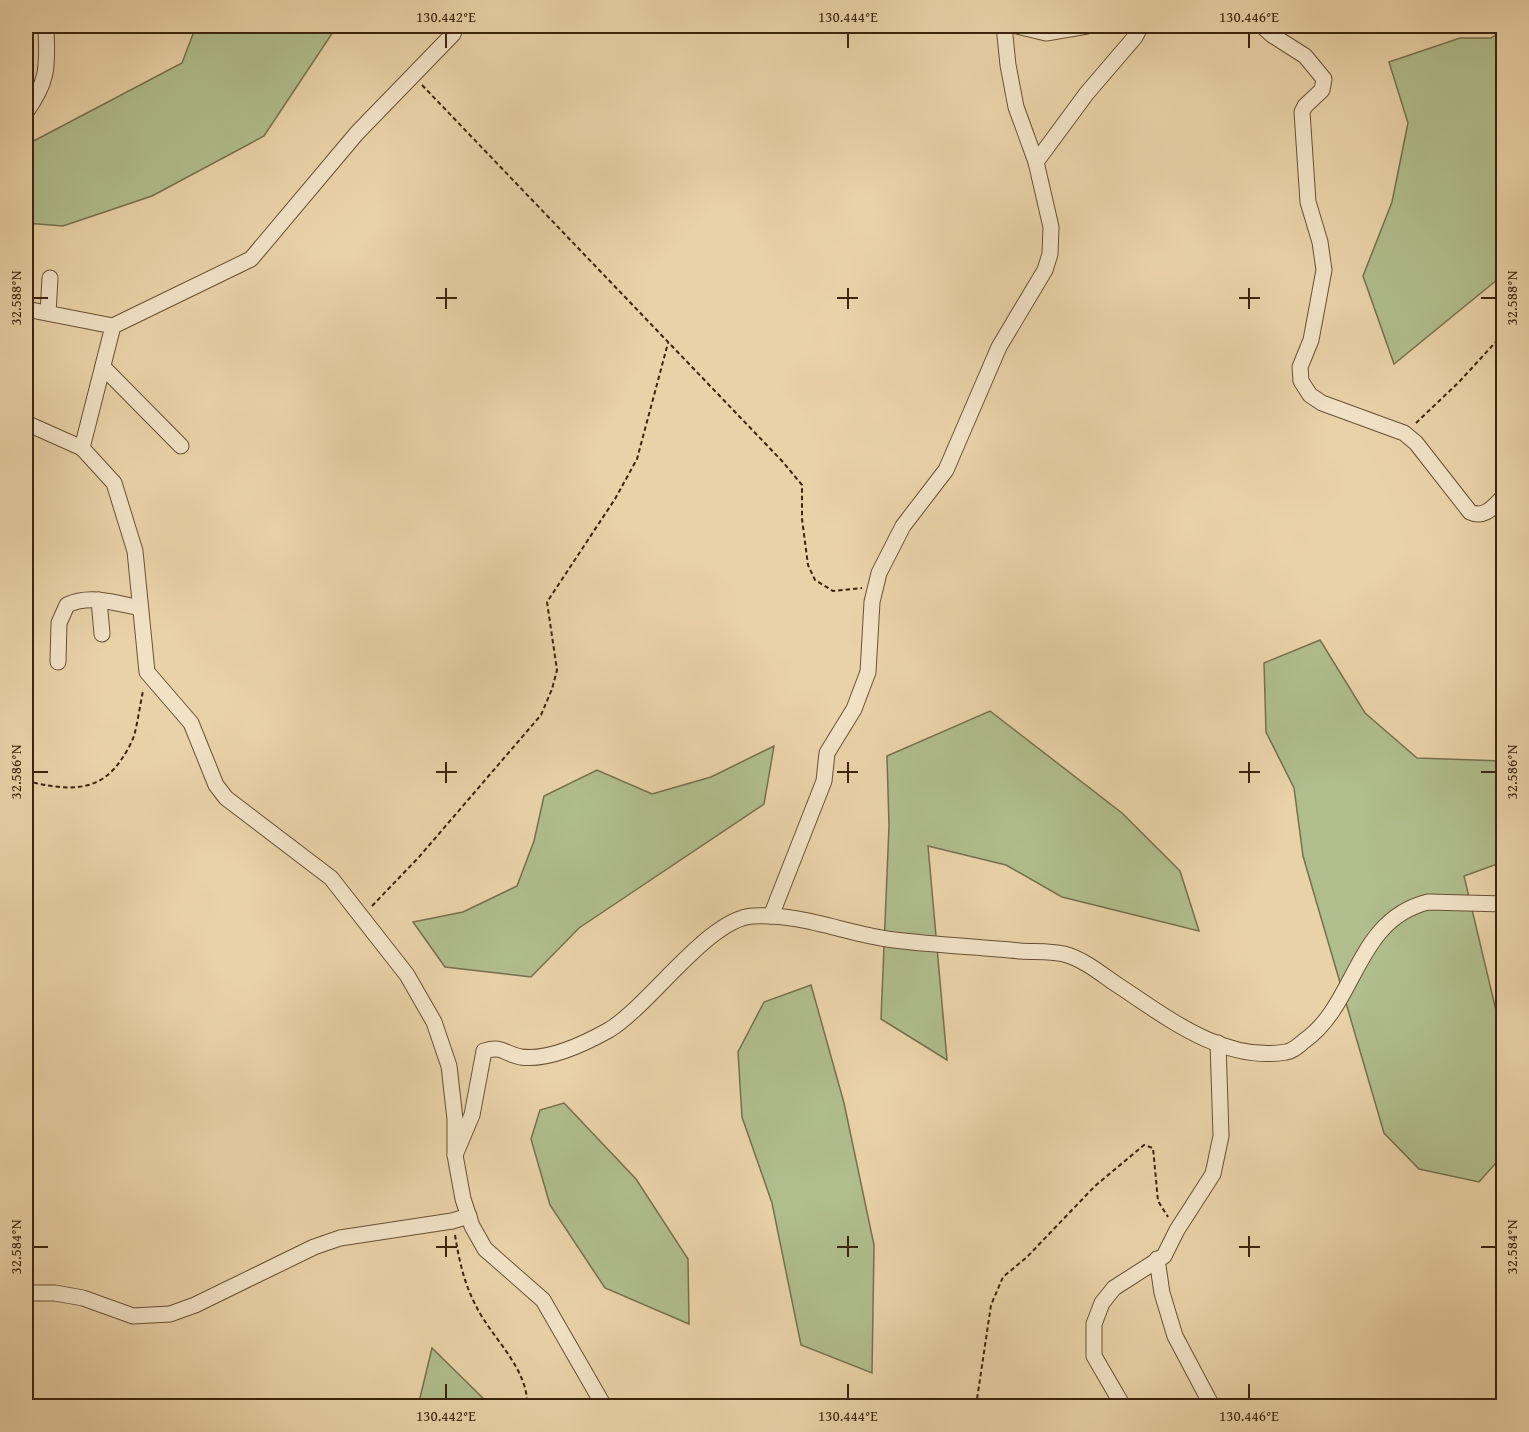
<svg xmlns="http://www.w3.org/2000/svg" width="1529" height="1432" font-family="'Gentium Book Plus',serif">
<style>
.green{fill:#b0bd8c;stroke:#76704e;stroke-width:1.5}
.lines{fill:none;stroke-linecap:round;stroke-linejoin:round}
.street-casing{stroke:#685035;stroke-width:17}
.path{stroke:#3c240f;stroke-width:2;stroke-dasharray:4.5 3;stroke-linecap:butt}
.street{stroke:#f1e2c6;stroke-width:15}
.ticks{fill:none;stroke:#3c240f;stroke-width:2}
.neatline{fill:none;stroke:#3c240f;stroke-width:2}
.ticks-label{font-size:15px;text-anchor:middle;fill:#3c240f}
</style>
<rect width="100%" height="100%" fill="#ead2a8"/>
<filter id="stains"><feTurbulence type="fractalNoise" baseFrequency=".00333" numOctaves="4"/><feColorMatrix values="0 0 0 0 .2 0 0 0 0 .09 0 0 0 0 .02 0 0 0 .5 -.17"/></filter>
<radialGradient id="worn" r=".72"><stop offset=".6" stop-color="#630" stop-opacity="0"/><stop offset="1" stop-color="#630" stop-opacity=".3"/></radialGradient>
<!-- green -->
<g class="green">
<path d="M196 26H337L264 136 152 196 63 226 26 223V145L182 63Z"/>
<path d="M1503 30V275L1394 364 1363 276 1392 202 1408 123 1389 62 1460 38H1491Z"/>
<path d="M1320 640 1365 713 1417 758 1503 761V862L1464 876 1504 1044 1503 1155 1479 1182 1419 1169 1384 1133 1303 856 1294 788 1266 732 1264 663Z"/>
<path d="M990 711 1122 813 1180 871 1199 931 1062 897 1006 865 928 846 947 1060 881 1019 889 826 887 756Z"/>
<path d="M774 746 764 804 579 928 531 977 445 967 413 922 463 912 517 886 534 841 544 796 597 770 652 794 711 777Z"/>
<path d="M811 985 844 1103 874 1245 872 1373 801 1345 772 1203 742 1117 738 1052 764 1002Z"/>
<path d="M564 1103 636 1179 688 1259 689 1324 605 1288 550 1205 531 1139 540 1110Z"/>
<path d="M432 1348 491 1406H418Z"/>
</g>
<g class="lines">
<!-- street casing -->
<g class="street-casing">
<g id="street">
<path d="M1017 26 1046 33 1087 26"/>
<path d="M1262 26 1272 35 1305 56 1324 79 1322 90 1305 106 1302 112 1308 202 1320 242 1324 270 1311 340 1300 367 1301 381 1310 395 1322 403 1404 433 1416 443 1470 512C1485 519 1494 506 1504 496"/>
<path d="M26 112C50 79 47 65 46 26"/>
<path d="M1036 162 1087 93 1135 37 1141 26"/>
<path d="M26 309 113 326 251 259 357 133 453 34 456 26"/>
<path d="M48 313 50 278"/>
<path d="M113 326 82 448 114 483 135 551 147 672 191 723 216 785 226 798 331 878 407 975 434 1022 449 1066 455 1119V1155L463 1199 472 1226 485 1249 543 1300 604 1406"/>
<path d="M103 367 181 446"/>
<path d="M26 423 82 448"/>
<path d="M99 600 102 634"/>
<path d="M58 662 59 623 67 605C90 594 116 603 140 608"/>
<path d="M771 916 824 781 827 753 854 709 868 672 872 602 879 573 903 526 946 470 999 347 1045 270 1050 254 1051 227 1036 162 1016 107 1008 65 1004 26"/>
<path d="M455 1155 472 1115 484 1051C503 1045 504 1054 521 1057 549 1061 584 1044 609 1030 650 1005 709 918 753 916 801 913 847 934 894 940 936 945 978 947 1020 951 1034 952 1050 951 1064 954 1083 959 1100 973 1116 984 1165 1016 1223 1063 1286 1052 1293 1051 1298 1046 1304 1041 1357 1004 1355 920 1428 902L1504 904"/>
<path d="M1157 1259 1162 1293 1175 1336 1212 1406"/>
<path d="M26 1293H55L83 1298 133 1316 170 1314 195 1305 314 1247 340 1238 452 1221 469 1216"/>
<path d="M1123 1406 1094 1356V1324L1102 1303 1114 1288 1164 1256 1177 1230 1213 1174 1221 1136 1218 1043"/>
</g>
</g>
<!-- path -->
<g class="path">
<path d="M422 85 782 461 802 485V519L808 565 815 580 833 591 862 588"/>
<path d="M1416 423 1459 382 1504 333"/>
<path d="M26 781C62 789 97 796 121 760 126 753 131 744 134 736 138 721 140 705 143 691"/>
<path d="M372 906 419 857 541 715 552 689 557 670 547 602 615 499 637 459 668 343"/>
<path d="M455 1235C459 1260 464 1283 476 1306 491 1337 529 1369 527 1406"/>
<path d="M976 1406 991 1305 1003 1277 1027 1257 1095 1186 1144 1145 1153 1148 1158 1201 1168 1217"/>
</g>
<!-- street -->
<use href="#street" class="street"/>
</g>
<!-- ticks -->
<path class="ticks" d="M446 33V48M848 33V48M1249 33V48M446 288V309M848 288V309M1249 288V309M33 298H48M436 298H457M837 298H858M1239 298H1260M1481 298H1496M446 762V783M848 762V783M1249 762V783M33 772H48M436 772H457M837 772H858M1239 772H1260M1481 772H1496M446 1236V1257M848 1236V1257M1249 1236V1257M33 1247H48M436 1247H457M837 1247H858M1239 1247H1260M1481 1247H1496M446 1384V1399M848 1384V1399M1249 1384V1399"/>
<!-- margin -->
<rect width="1529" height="1432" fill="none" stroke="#ead2a8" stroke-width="66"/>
<rect x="33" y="33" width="1463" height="1366" class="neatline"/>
<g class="ticks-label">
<text x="446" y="22">130.442°E</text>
<text x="848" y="22">130.444°E</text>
<text x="1249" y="22">130.446°E</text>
<text transform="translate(16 298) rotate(-90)" y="5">32.588°N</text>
<text transform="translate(1512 298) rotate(-90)" y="5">32.588°N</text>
<text transform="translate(16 772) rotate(-90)" y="5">32.586°N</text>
<text transform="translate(1512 772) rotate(-90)" y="5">32.586°N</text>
<text transform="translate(16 1247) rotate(-90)" y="5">32.584°N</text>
<text transform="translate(1512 1247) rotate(-90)" y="5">32.584°N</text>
<text x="446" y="1421">130.442°E</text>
<text x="848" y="1421">130.444°E</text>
<text x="1249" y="1421">130.446°E</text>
</g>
<rect width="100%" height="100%" filter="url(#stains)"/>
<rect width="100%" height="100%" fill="url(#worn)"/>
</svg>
